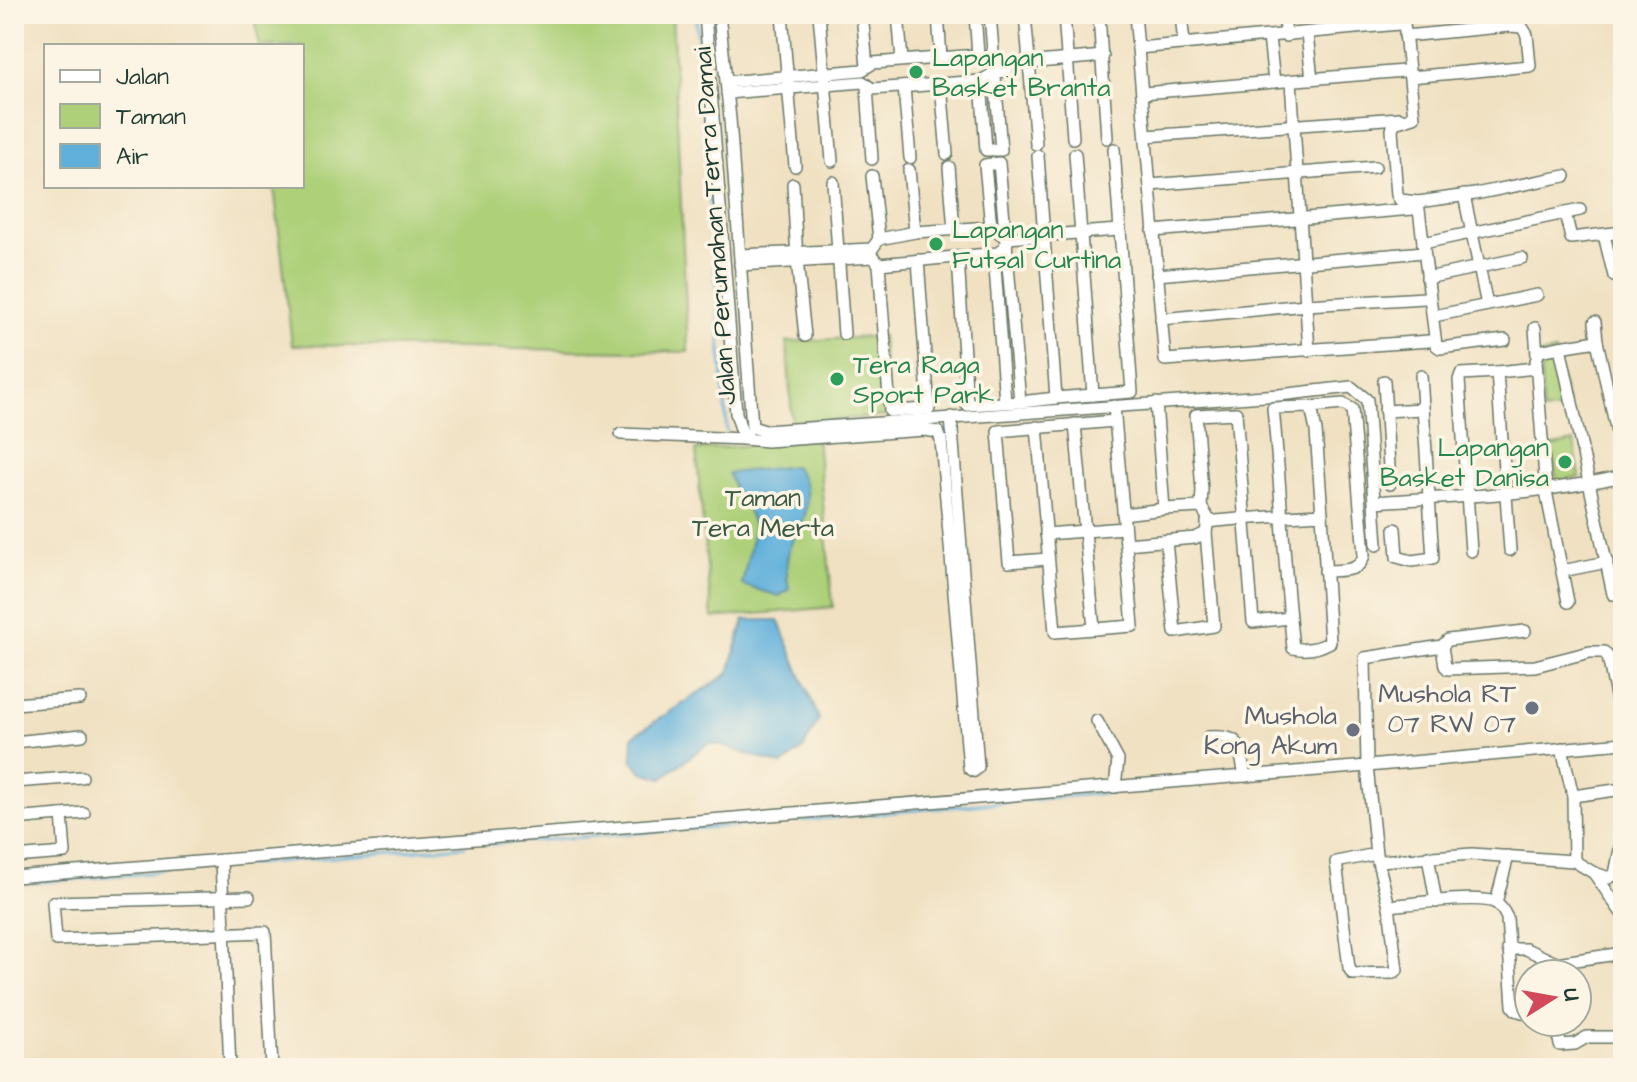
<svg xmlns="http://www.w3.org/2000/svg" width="1637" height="1082" font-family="'Architects Daughter',sans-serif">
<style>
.green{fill:#add079;stroke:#668656;stroke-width:2}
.water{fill:#61b0db;stroke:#407688;stroke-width:2}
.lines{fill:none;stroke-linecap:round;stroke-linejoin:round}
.stream{stroke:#61b0db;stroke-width:3}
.street-casing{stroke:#687666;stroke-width:14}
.street{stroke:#fff;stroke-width:11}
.leisure-dot{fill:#2e9e5b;stroke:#fcf5e5;stroke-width:3}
.worship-dot{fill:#6b7280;stroke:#fcf5e5;stroke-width:3}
.labels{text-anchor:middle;stroke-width:7;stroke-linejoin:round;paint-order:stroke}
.leisure-label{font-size:26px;fill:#27864d;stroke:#fcf5e5;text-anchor:start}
.street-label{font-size:26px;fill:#1f3d34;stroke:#fcf5e5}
.park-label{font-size:26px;fill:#3b5a42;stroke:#fcf5e5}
.worship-label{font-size:26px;fill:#5b616d;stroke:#fcf5e5;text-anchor:end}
</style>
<rect width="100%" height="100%" fill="#fcf5e5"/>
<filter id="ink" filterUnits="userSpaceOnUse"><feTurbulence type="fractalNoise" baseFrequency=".0125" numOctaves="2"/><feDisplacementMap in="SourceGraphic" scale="16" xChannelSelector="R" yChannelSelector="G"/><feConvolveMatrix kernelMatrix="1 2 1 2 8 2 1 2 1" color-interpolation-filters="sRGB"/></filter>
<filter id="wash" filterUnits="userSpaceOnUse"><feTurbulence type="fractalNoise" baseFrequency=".006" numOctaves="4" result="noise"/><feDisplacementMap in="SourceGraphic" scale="32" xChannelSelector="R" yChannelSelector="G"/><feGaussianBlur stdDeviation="1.8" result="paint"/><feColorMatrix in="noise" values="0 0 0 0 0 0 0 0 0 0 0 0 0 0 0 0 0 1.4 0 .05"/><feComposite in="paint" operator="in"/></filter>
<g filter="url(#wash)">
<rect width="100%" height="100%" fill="#f0e1c2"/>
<!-- green -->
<g class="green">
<path d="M255 14H672L688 352 292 345 274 186H302V46H259Z"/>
<path d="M882 336 887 416 792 423 787 342Z"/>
<path d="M1555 352 1568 408 1543 412 1540 355Z"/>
<path d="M817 439 833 607 712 618 696 450Z"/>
<path d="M1574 442 1580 477 1557 481 1550 447Z"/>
</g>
<!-- water -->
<g class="water">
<path d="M794 466C809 482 810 504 802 525 799 533 792 538 790 547 785 562 786 575 789 590L779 596 742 585 754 529 745 501 734 489 728 473Z"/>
<path d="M744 620H778L819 719 803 749 782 765 710 742 662 778 642 772 632 759 633 736 729 673Z"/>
</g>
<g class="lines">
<!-- stream -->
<g class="stream">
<path d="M696 14 727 432"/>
<path d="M488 844 784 822 1114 792"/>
<path d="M225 866 465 846"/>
<path d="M14 884 217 867"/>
</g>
</g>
</g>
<g filter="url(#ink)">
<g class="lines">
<!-- street casing -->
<g class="street-casing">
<g id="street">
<path d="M705 14 736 413 744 439 767 441 924 430 938 432"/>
<path d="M719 14 730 119 752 427 765 431 1279 395 1351 387 1367 400 1377 545"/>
<path d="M782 14 795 166"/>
<path d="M819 14 832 161"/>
<path d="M862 14 867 66"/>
<path d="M898 14 902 60"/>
<path d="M938 14 941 58"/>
<path d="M975 14 978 55"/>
<path d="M1025 14 1036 144"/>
<path d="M1064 14 1073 138"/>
<path d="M1099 14 1107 138"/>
<path d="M1135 14 1165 360 1429 341"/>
<path d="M1181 14 1184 44"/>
<path d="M1284 14 1286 36"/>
<path d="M1403 14 1414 117 1394 123 1392 130 1397 195 1400 200 1418 202 1436 345 1440 348 1505 340"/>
<path d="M1307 34 1312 79"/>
<path d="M1405 36 1510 26 1522 27 1527 35 1530 66 1410 77"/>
<path d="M1269 37 1274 82"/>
<path d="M1138 48 1399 24"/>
<path d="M981 81 986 150H1001L990 14"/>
<path d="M1291 81 1309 351"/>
<path d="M726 82 862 70 873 63 978 55 995 66 1103 56"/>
<path d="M941 84 947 154"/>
<path d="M867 87 872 159"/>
<path d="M904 87 910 158"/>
<path d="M727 93 863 82 872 89 981 81 996 72 1007 71"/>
<path d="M1143 93 1404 71"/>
<path d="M1146 136 1400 118"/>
<path d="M949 167 954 230"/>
<path d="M909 170 915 232"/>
<path d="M872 176 879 239"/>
<path d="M833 182 844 334"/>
<path d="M793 184 797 260 805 336"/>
<path d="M1150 185 1375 167"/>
<path d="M1464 195 1487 305"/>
<path d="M1418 202 1475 194 1565 176"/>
<path d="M1565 213 1571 238 1623 232"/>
<path d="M1153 231 1413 209"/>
<path d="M1604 235 1614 276"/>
<path d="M1423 243 1580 210"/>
<path d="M994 254 1005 402"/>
<path d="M740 255 872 249 879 239 915 232 991 227 1007 238 1119 230"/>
<path d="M958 257 967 405 1020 402 999 163 985 165 991 227"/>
<path d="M879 264 890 411 929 409 918 260"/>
<path d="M740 265 873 257 879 264 999 253 1007 243"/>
<path d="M1157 275 1424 252"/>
<path d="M1427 278 1522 258"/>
<path d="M1434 316 1537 295"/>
<path d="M1161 319 1306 305 1425 298"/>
<path d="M1595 322 1597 341"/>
<path d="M1535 328 1537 355"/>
<path d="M1560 347 1539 351 1536 361 1546 491 1568 602"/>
<path d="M1384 381 1390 484"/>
<path d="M1093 395 1132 392 1114 149"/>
<path d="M1056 398 1093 395 1075 154"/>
<path d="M1020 402 1056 398 1038 156"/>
<path d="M1311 407 1343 404 1352 409 1364 555C1360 573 1341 570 1325 571"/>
<path d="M1385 411 1422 409"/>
<path d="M1075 424 1094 629"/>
<path d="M1037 427 1055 632 1133 626 1114 406"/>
<path d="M938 432 941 440 969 768 974 771 978 767 951 417"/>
<path d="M621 434 744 439 747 434"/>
<path d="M1375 502C1458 496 1541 495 1623 476"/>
<path d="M1201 507 1202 490 1196 415 1236 413 1253 622 1290 618"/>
<path d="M1123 514 1164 509 1156 403"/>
<path d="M1207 522C1245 518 1283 516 1322 514L1330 642C1318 649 1307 651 1293 648 1284 568 1281 488 1273 408L1311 407 1316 431 1322 514"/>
<path d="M1395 529 1397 557 1412 561 1433 558 1421 376"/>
<path d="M1046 534 1124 528"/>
<path d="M1166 541 1175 632 1214 626 1206 533"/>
<path d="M1126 544 1195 538 1206 533 1208 518 1201 507 1164 509"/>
<path d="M1510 550 1497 372 1536 368"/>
<path d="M1471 551 1459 380 1461 374 1497 372"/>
<path d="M1048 559 1009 562 998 431 1115 421"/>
<path d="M1562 571 1607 562"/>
<path d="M1613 594 1560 347 1597 341 1623 460"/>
<path d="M1442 646 1445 666 1448 669 1535 666 1590 652H1604L1608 657 1623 730"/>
<path d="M14 704 80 699"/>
<path d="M1097 721 1118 760 1115 787"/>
<path d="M1208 737C1244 735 1238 745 1245 776"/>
<path d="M14 742 82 735"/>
<path d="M1562 748 1573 796 1574 861"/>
<path d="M14 782 82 777"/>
<path d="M1573 796 1623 789"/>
<path d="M14 819 84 813"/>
<path d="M1376 854 1336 862 1349 968 1353 974 1393 973 1397 970 1389 906 1376 854 1367 766 1365 658 1442 646 1448 640 1525 631"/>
<path d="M1428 856 1436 902"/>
<path d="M14 857 65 853 62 815"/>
<path d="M221 860 230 1068"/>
<path d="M1379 861 1472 854 1574 861 1594 873 1623 915"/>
<path d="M1595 873 1609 878 1615 874 1623 834"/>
<path d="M14 877 1367 766 1623 743"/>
<path d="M249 897 53 902 56 940 265 932 272 1068"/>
<path d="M1496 903 1508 856"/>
<path d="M1389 906C1410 904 1481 894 1496 903 1502 907 1504 912 1507 918L1513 1006 1516 1010 1529 1014"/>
<path d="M1508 949H1526L1556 963 1623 953"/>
<path d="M1556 1022 1560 1045 1575 1044 1587 1037H1623"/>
<path d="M1622 1037 1623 1067"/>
</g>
</g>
<!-- street -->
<use href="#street" class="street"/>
</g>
</g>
<!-- markers -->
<g class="leisure-dot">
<circle cx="916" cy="72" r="8"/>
<circle cx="936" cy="244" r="8"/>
<circle cx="837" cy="379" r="8"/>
<circle cx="1565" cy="462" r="8"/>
</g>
<g class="worship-dot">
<circle cx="1532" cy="708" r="8"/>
<circle cx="1353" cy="730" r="8"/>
</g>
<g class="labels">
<!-- leisure labels -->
<g class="leisure-label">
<text x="932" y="66">Lapangan<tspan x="932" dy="30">Basket Branta</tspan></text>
<text x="952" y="238">Lapangan<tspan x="952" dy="30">Futsal Curtina</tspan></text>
<text x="853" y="373">Tera Raga<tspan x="853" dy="30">Sport Park</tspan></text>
<text x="1549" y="456" text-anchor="end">Lapangan<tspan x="1549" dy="30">Basket Danisa</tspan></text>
</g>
<!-- street labels -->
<g class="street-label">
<text transform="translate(714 226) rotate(-94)" y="9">Jalan Perumahan Terra Damai</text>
</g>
<!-- park labels -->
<g class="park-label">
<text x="763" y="506">Taman<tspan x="763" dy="30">Tera Merta</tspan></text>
</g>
<!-- worship labels -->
<g class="worship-label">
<text x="1516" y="702">Mushola RT<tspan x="1516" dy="30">07 RW 07</tspan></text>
<text x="1337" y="724">Mushola<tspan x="1337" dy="30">Kong Akum</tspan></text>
</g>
</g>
<!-- margin -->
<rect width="1637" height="1082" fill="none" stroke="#fcf5e5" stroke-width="48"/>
<!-- legend -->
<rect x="44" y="44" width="260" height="144" fill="#fcf5e5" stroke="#a4ab9e" stroke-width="2"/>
<rect x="60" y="70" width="40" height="12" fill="#ffffff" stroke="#a4ab9e" stroke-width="2"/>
<text x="116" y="84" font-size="24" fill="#1f3d34">Jalan</text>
<rect x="60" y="104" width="40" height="24" fill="#add079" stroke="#a4ab9e" stroke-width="2"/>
<text x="116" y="124" font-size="24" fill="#1f3d34">Taman</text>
<rect x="60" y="144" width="40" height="24" fill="#61b0db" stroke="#a4ab9e" stroke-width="2"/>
<text x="116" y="164" font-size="24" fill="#1f3d34">Air</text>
<!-- north arrow -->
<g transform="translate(1553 998) rotate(79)"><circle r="38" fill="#fcf5e5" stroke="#a4ab9e" stroke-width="2"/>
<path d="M0-6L14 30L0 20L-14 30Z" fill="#d1495b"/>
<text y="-12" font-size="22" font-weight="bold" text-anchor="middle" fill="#1f3d34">U</text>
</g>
</svg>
